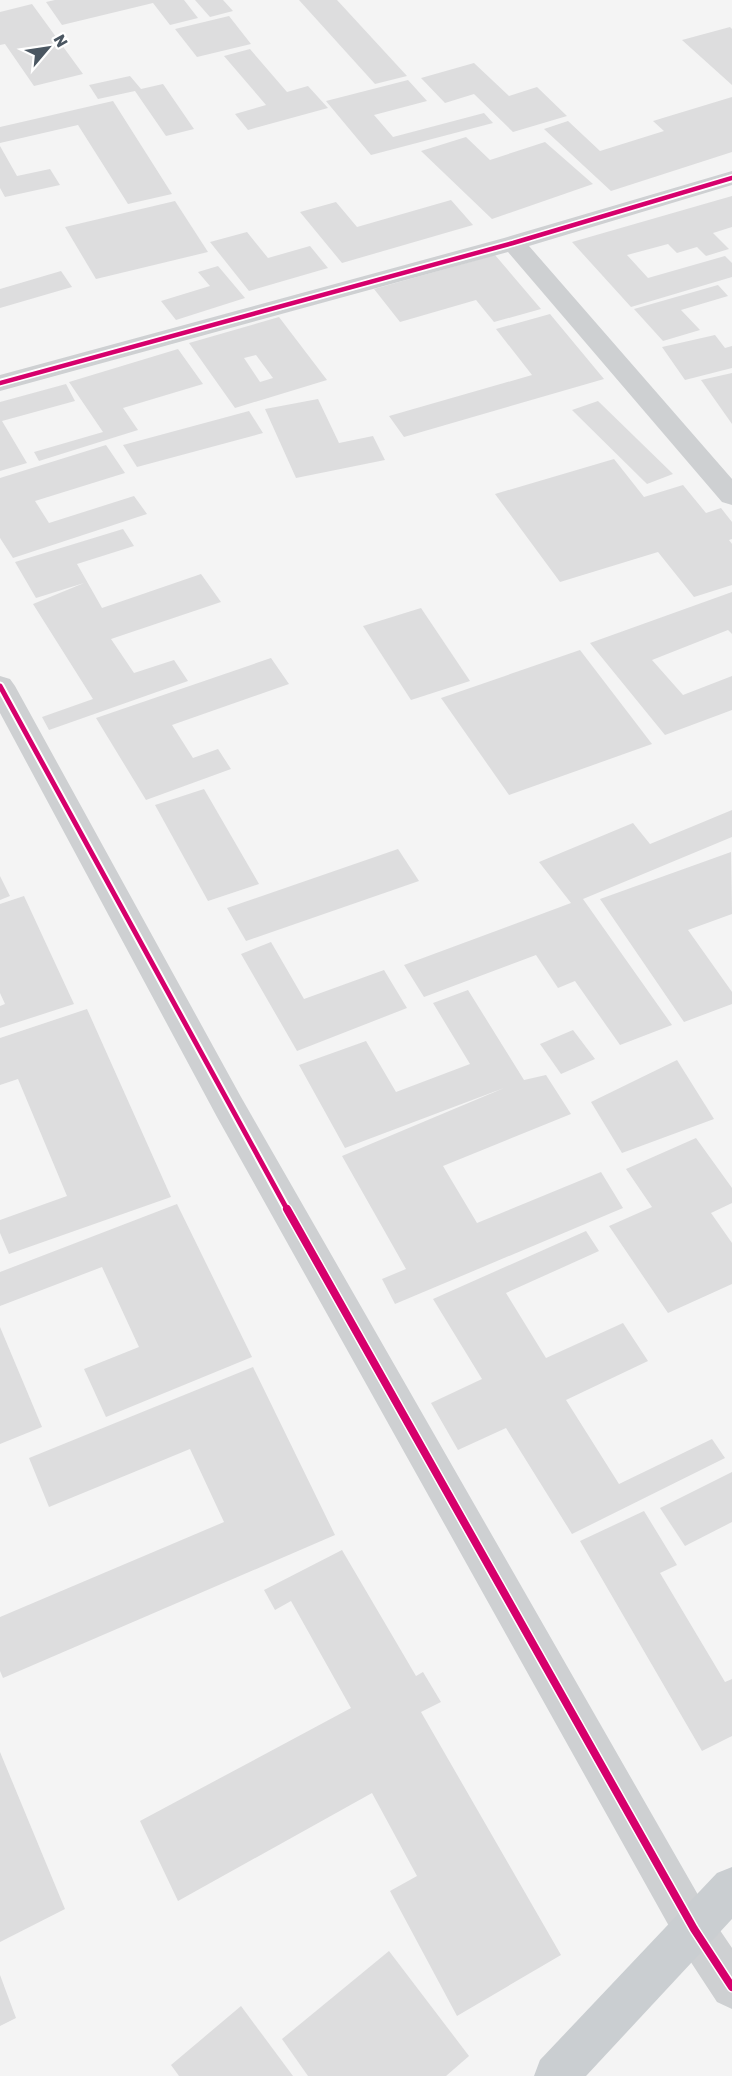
<svg xmlns="http://www.w3.org/2000/svg" width="732" height="2076" font-family="Rubik,sans-serif">
<style>
.building{fill:#ddddde;fill-rule:evenodd}
.lines{fill:none;stroke-linecap:round;stroke-linejoin:round}
.minor{fill:#ced0d2;fill-rule:evenodd}
.major{fill:#caced1;fill-rule:evenodd}
.cycleway-far2-casing{stroke:#fff;stroke-width:8}
.cycleway-far1-casing{stroke:#fff;stroke-width:9}
.cycleway-casing{stroke:#fff;stroke-width:11}
.cycleway-far2{stroke:#d6006c;stroke-width:4.5}
.cycleway-far1{stroke:#d6006c;stroke-width:5}
.cycleway{stroke:#d6006c;stroke-width:8}
</style>
<rect width="100%" height="100%" fill="#f4f4f4"/>
<!-- building -->
<g class="building">
<path d="M55 0H184L198 18 170 25 153 3 62 25 46 2Z"/>
<path d="M195 0H223L233 11 210 17Z"/>
<path d="M299 0H337L407 76 375 84Z"/>
<path d="M32 4 83 74 34 86 5 44 0 45V12Z"/>
<path d="M229 16 251 44 197 57 175 29Z"/>
<path d="M730 27 732 29V85L682 40Z"/>
<path d="M250 49 287 92 308 86 328 108 248 130 235 114 266 105 224 56Z"/>
<path d="M474 63 509 96 537 87 567 116 513 132 474 94 445 103 421 78Z"/>
<path d="M130 76 141 89 163 84 194 129 166 136 135 91 98 99 89 85Z"/>
<path d="M408 80 427 101 374 115 393 137 484 113 493 123 371 155 326 101Z"/>
<path d="M732 97V152L611 191 544 129 568 121 600 151 664 131 653 121Z"/>
<path d="M113 101 172 194 128 204 78 125 0 143V127Z"/>
<path d="M466 137 490 160 545 142 593 184 492 219 421 151Z"/>
<path d="M0 146 17 176 50 169 60 185 5 197 0 188Z"/>
<path d="M732 196V227L713 233 729 249 706 256 697 247 677 253 668 244 627 255 648 278 725 256 732 263V277L631 307 572 242Z"/>
<path d="M451 200 473 225 342 263 300 212 336 202 357 227Z"/>
<path d="M175 201 208 252 96 279 65 227Z"/>
<path d="M247 232 268 258 310 246 328 268 249 291 210 242Z"/>
<path d="M495 255 541 309 494 322 476 300 400 322 374 289Z"/>
<path d="M218 266 245 298 176 320 161 301 210 286 198 272Z"/>
<path d="M61 271 72 287 0 308V289Z"/>
<path d="M718 285 728 296 681 310 700 330 663 341 634 309Z"/>
<path d="M550 314 604 379 404 437 389 416 532 375 496 329Z"/>
<path d="M279 317 327 380 235 408 189 343ZM256 355 273 378 260 382 244 358Z"/>
<path d="M715 335 725 348 732 346V368L685 380 662 347Z"/>
<path d="M178 349 203 384 123 408 138 430 39 461 34 452 103 432 69 382Z"/>
<path d="M732 373V424L701 380Z"/>
<path d="M66 384 75 401 2 421 27 463 0 471V402Z"/>
<path d="M318 399 339 443 373 436 385 460 296 478 265 409Z"/>
<path d="M598 401 673 474 647 484 572 410Z"/>
<path d="M249 411 263 433 137 467 123 445Z"/>
<path d="M106 445 125 473 35 501 49 523 134 496 147 514 13 558 0 538V478Z"/>
<path d="M614 459 644 497 683 485 706 513 721 508 732 522V539L729 540 732 544V585L694 597 658 552 560 582 495 494Z"/>
<path d="M123 529 134 546 77 564 102 608 201 574 221 602 111 639 134 673 174 660 188 681 49 730 42 717 93 699 33 604 84 583 36 598 15 562Z"/>
<path d="M732 592V634L728 630 652 660 683 695 732 676V710L665 735 590 643Z"/>
<path d="M421 608 470 681 411 700 363 626Z"/>
<path d="M580 650 652 744 509 795 441 698Z"/>
<path d="M271 658 289 684 172 725 193 758 218 749 231 769 146 800 96 718Z"/>
<path d="M204 789 259 884 208 901 155 805Z"/>
<path d="M732 810V837L583 899 672 1025 620 1045 575 981 558 988 536 955 424 997 404 965 571 903 539 862 633 823 650 844Z"/>
<path d="M398 849 419 881 246 941 227 908Z"/>
<path d="M731 852 732 914 688 930 732 992V1004L684 1022 600 899Z"/>
<path d="M0 876 10 896 0 900Z"/>
<path d="M24 896 74 1004 0 1028V1006L5 1004 0 993V904Z"/>
<path d="M271 942 304 999 384 970 407 1008 297 1051 241 954Z"/>
<path d="M468 990 524 1080 546 1075 571 1114 443 1166 477 1223 601 1172 623 1208 395 1304 382 1279 406 1269 342 1156 504 1088 345 1148 299 1065 366 1041 396 1092 470 1064 433 1003Z"/>
<path d="M87 1009 171 1197 9 1254 0 1233V1220L67 1196 18 1079 0 1085V1038Z"/>
<path d="M573 1030 595 1059 561 1074 540 1044Z"/>
<path d="M677 1060 714 1119 622 1153 591 1102Z"/>
<path d="M696 1138 732 1188V1203L711 1213 732 1243V1284L668 1313 609 1226 652 1207 626 1169Z"/>
<path d="M177 1204 252 1357 106 1417 84 1369 139 1347 102 1267 0 1306V1272Z"/>
<path d="M586 1231 599 1251 506 1293 546 1358 623 1323 648 1361 566 1400 619 1484 712 1439 725 1458 572 1534 506 1428 458 1450 431 1403 482 1379 433 1299Z"/>
<path d="M0 1327 42 1427 0 1444Z"/>
<path d="M253 1367 335 1535 3 1678 0 1671V1617L224 1522 190 1449 49 1507 29 1458Z"/>
<path d="M732 1472V1522L685 1546 660 1508Z"/>
<path d="M644 1511 677 1565 660 1573 725 1682 732 1679V1736L702 1751 580 1541Z"/>
<path d="M342 1550 416 1676 423 1672 441 1702 421 1712 561 1955 457 2016 390 1891 417 1876 372 1793 178 1901 140 1821 351 1708 291 1601 275 1610 264 1590Z"/>
<path d="M0 1752 65 1909 0 1942Z"/>
<path d="M389 1951 469 2056 446 2076H308L282 2039Z"/>
<path d="M0 1975 16 2018 0 2026Z"/>
<path d="M241 2006 293 2076H179L171 2065Z"/>
</g>
<g class="lines">
<!-- minor -->
<g class="minor">
<path d="M732 171V185L529 246 732 479V505L722 502 508 252 0 391V375L504 238Z"/>
<path d="M0 676 10 679 15 686 241 1097 709 1914 732 1948V2009L717 2002 679 1944 217 1117 0 713Z"/>
</g>
<!-- major -->
<path class="major" d="M732 1867V1919L586 2076H534L540 2060 717 1873Z"/>
<!-- cycleway-far2 casing -->
<g class="cycleway-far2-casing">
<path id="cycleway-far2" d="M0 383 513 243 732 178"/>
</g>
<!-- cycleway-far1 casing -->
<g class="cycleway-far1-casing">
<path id="cycleway-far1" d="M0 686 288 1211"/>
</g>
<!-- cycleway casing -->
<g class="cycleway-casing">
<path id="cycleway" d="M287 1209 694 1929 732 1987"/>
</g>
<!-- cycleway-far2 -->
<use href="#cycleway-far2" class="cycleway-far2"/>
<!-- cycleway-far1 -->
<use href="#cycleway-far1" class="cycleway-far1"/>
<!-- cycleway -->
<use href="#cycleway" class="cycleway"/>
</g>
<!-- north arrow -->
<g transform="translate(48 48) rotate(61)" stroke="#ffffff" stroke-width="4.5" paint-order="stroke">
<path d="M0-4.5L10 22L0 15L-10 22Z" fill="#4a5661"/>
<text y="-9" font-size="16" font-weight="bold" text-anchor="middle" fill="#4a5661">N</text>
</g>
</svg>
